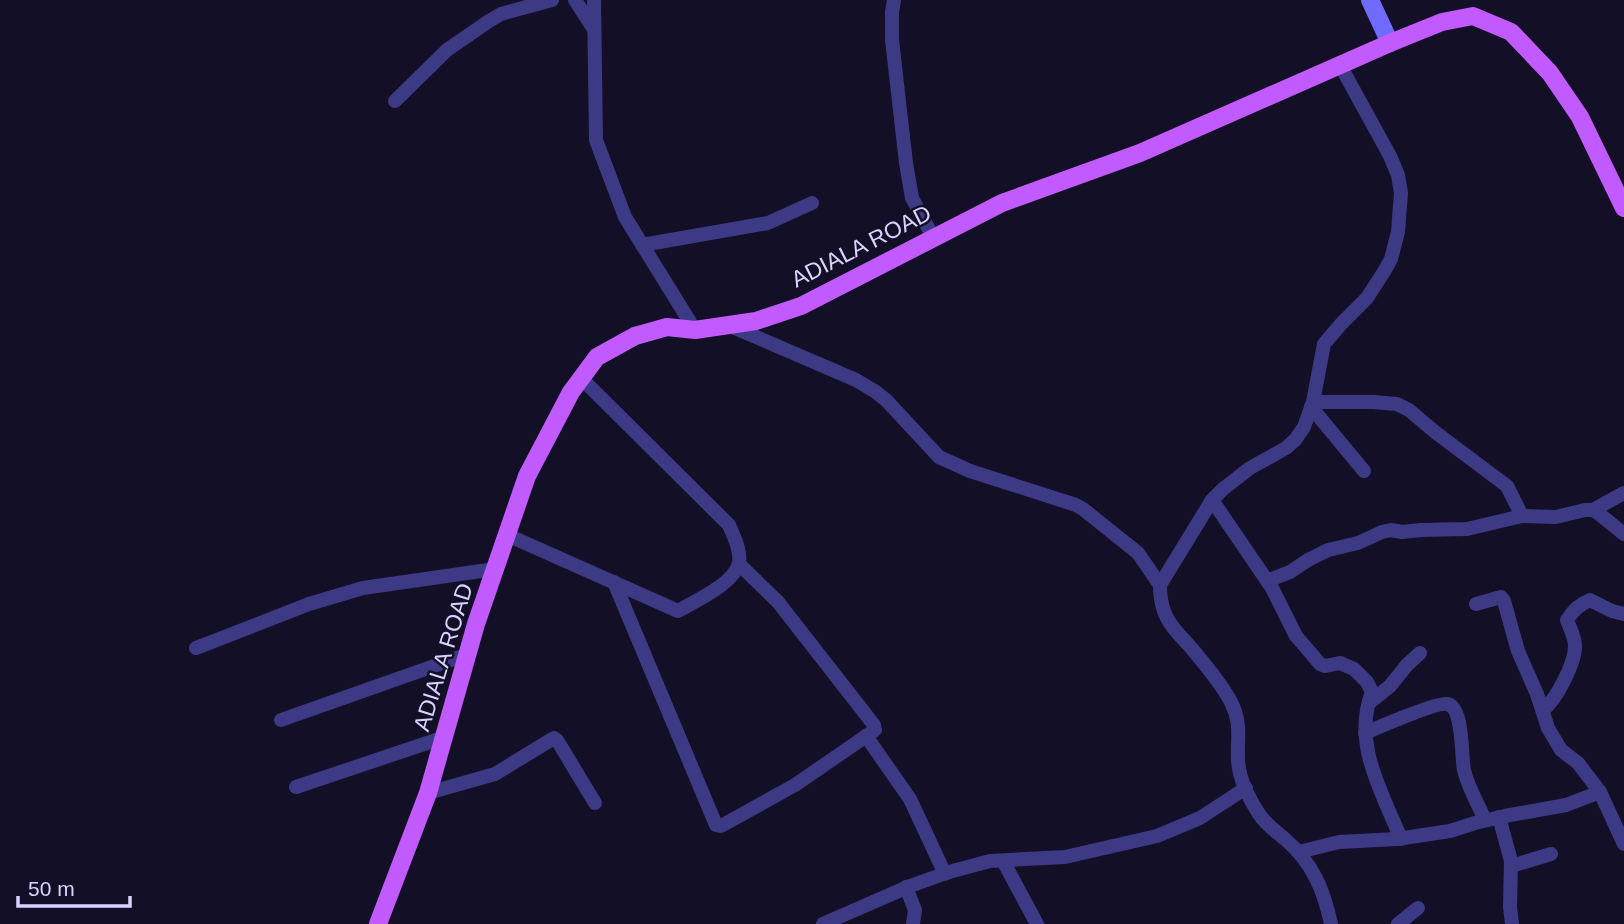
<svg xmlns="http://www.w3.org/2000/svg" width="1624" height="924" font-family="Helvetica,sans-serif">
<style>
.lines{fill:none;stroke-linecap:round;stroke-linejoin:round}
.street{stroke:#3d3a85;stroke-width:14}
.secondary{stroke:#6f6bff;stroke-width:18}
.primary{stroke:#c25bff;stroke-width:18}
.labels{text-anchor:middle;stroke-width:5;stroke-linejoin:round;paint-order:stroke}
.street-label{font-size:23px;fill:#d9d4ff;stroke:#130f26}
</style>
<rect width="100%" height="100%" fill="#130f26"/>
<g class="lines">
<!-- street -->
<g class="street">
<path d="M575 0 593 28"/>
<path d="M594 0 596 140 625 217 695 330"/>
<path d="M894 0 892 12V40L906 163 912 198 933 237"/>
<path d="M395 101 447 50 489 21 501 14 552 0"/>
<path d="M642 245 768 223 812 203"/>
<path d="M728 325 856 380 876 392 887 401 939 457 970 471 1076 505 1083 509 1138 553 1160 585"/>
<path d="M1313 402H1373L1397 404 1409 410 1435 432 1507 486 1522 516"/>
<path d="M1311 407 1364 471"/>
<path d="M1212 500 1272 588 1296 636 1303 644 1320 664 1325 666 1340 663 1354 669 1367 682 1372 692C1352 743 1382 792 1401 839"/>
<path d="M1593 510 1624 493"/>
<path d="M507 535 678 611C695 601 734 584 739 563 741 550 734 537 729 525L581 378"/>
<path d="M1267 581 1290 572 1308 560 1328 550 1358 543 1382 532 1391 530 1402 532 1421 530 1467 529 1522 516 1556 517 1585 510H1593L1598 513 1624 534"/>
<path d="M614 582 716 825 721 826 795 785 875 730 874 725 778 602 739 564"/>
<path d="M1476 604 1501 597 1504 601 1518 651 1537 694 1548 728 1561 750 1578 763 1600 792 1624 844"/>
<path d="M196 648 309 604 363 588 495 569"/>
<path d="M1369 703 1390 686 1407 665 1420 653"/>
<path d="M1543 710C1557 699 1575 663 1575 646 1575 637 1570 628 1567 620 1573 610 1580 604 1590 600L1612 611 1624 614"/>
<path d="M281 720 468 654"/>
<path d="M1365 733C1379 727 1437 702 1447 704 1464 707 1461 757 1464 770 1468 787 1478 804 1485 820"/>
<path d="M866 736 910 799 945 874"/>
<path d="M296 787 445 737"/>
<path d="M428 793 495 774 554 738 557 740 595 803"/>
<path d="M1499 817 1511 861 1510 907 1512 924"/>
<path d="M1299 852 1339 842 1397 839 1450 831 1475 823 1505 816 1566 805 1600 792"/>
<path d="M1003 861 1037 924"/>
<path d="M1511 866 1551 854"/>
<path d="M906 887 915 910 913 924"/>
<path d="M823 924 910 886 949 872 990 861 1065 857 1157 836 1200 818 1246 788"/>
<path d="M1331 924C1324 891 1313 863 1286 840 1277 832 1267 826 1259 814 1249 798 1239 780 1238 760 1237 737 1242 724 1231 702 1221 683 1206 666 1193 650 1183 638 1169 626 1164 611 1161 603 1160 594 1160 585L1212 500 1223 489 1250 468 1286 448 1295 440 1304 427 1313 402 1324 344 1341 324 1367 298 1385 270 1391 259 1398 232 1401 193 1398 175 1390 156 1340 65"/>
<path d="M1398 924 1418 908"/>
</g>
<!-- secondary -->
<path class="secondary" d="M1370 0 1390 43"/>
<!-- primary -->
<path class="primary" d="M378 924 428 793 476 624 527 476 571 392 597 357 635 336 667 327 695 330 756 321 801 306 1002 203 1140 153 1390 43 1442 22 1473 16 1511 32 1550 73 1580 117 1624 208"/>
</g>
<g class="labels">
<!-- street labels -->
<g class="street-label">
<text transform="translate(861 246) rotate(-27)" y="8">ADIALA ROAD</text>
<text transform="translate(443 657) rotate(-73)" y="8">ADIALA ROAD</text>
</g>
</g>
<!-- scale -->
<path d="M18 896v10h112v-10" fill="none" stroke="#d9d4ff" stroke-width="3.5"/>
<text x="28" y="896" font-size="21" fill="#d9d4ff" stroke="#130f26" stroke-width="5" paint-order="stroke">50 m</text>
</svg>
